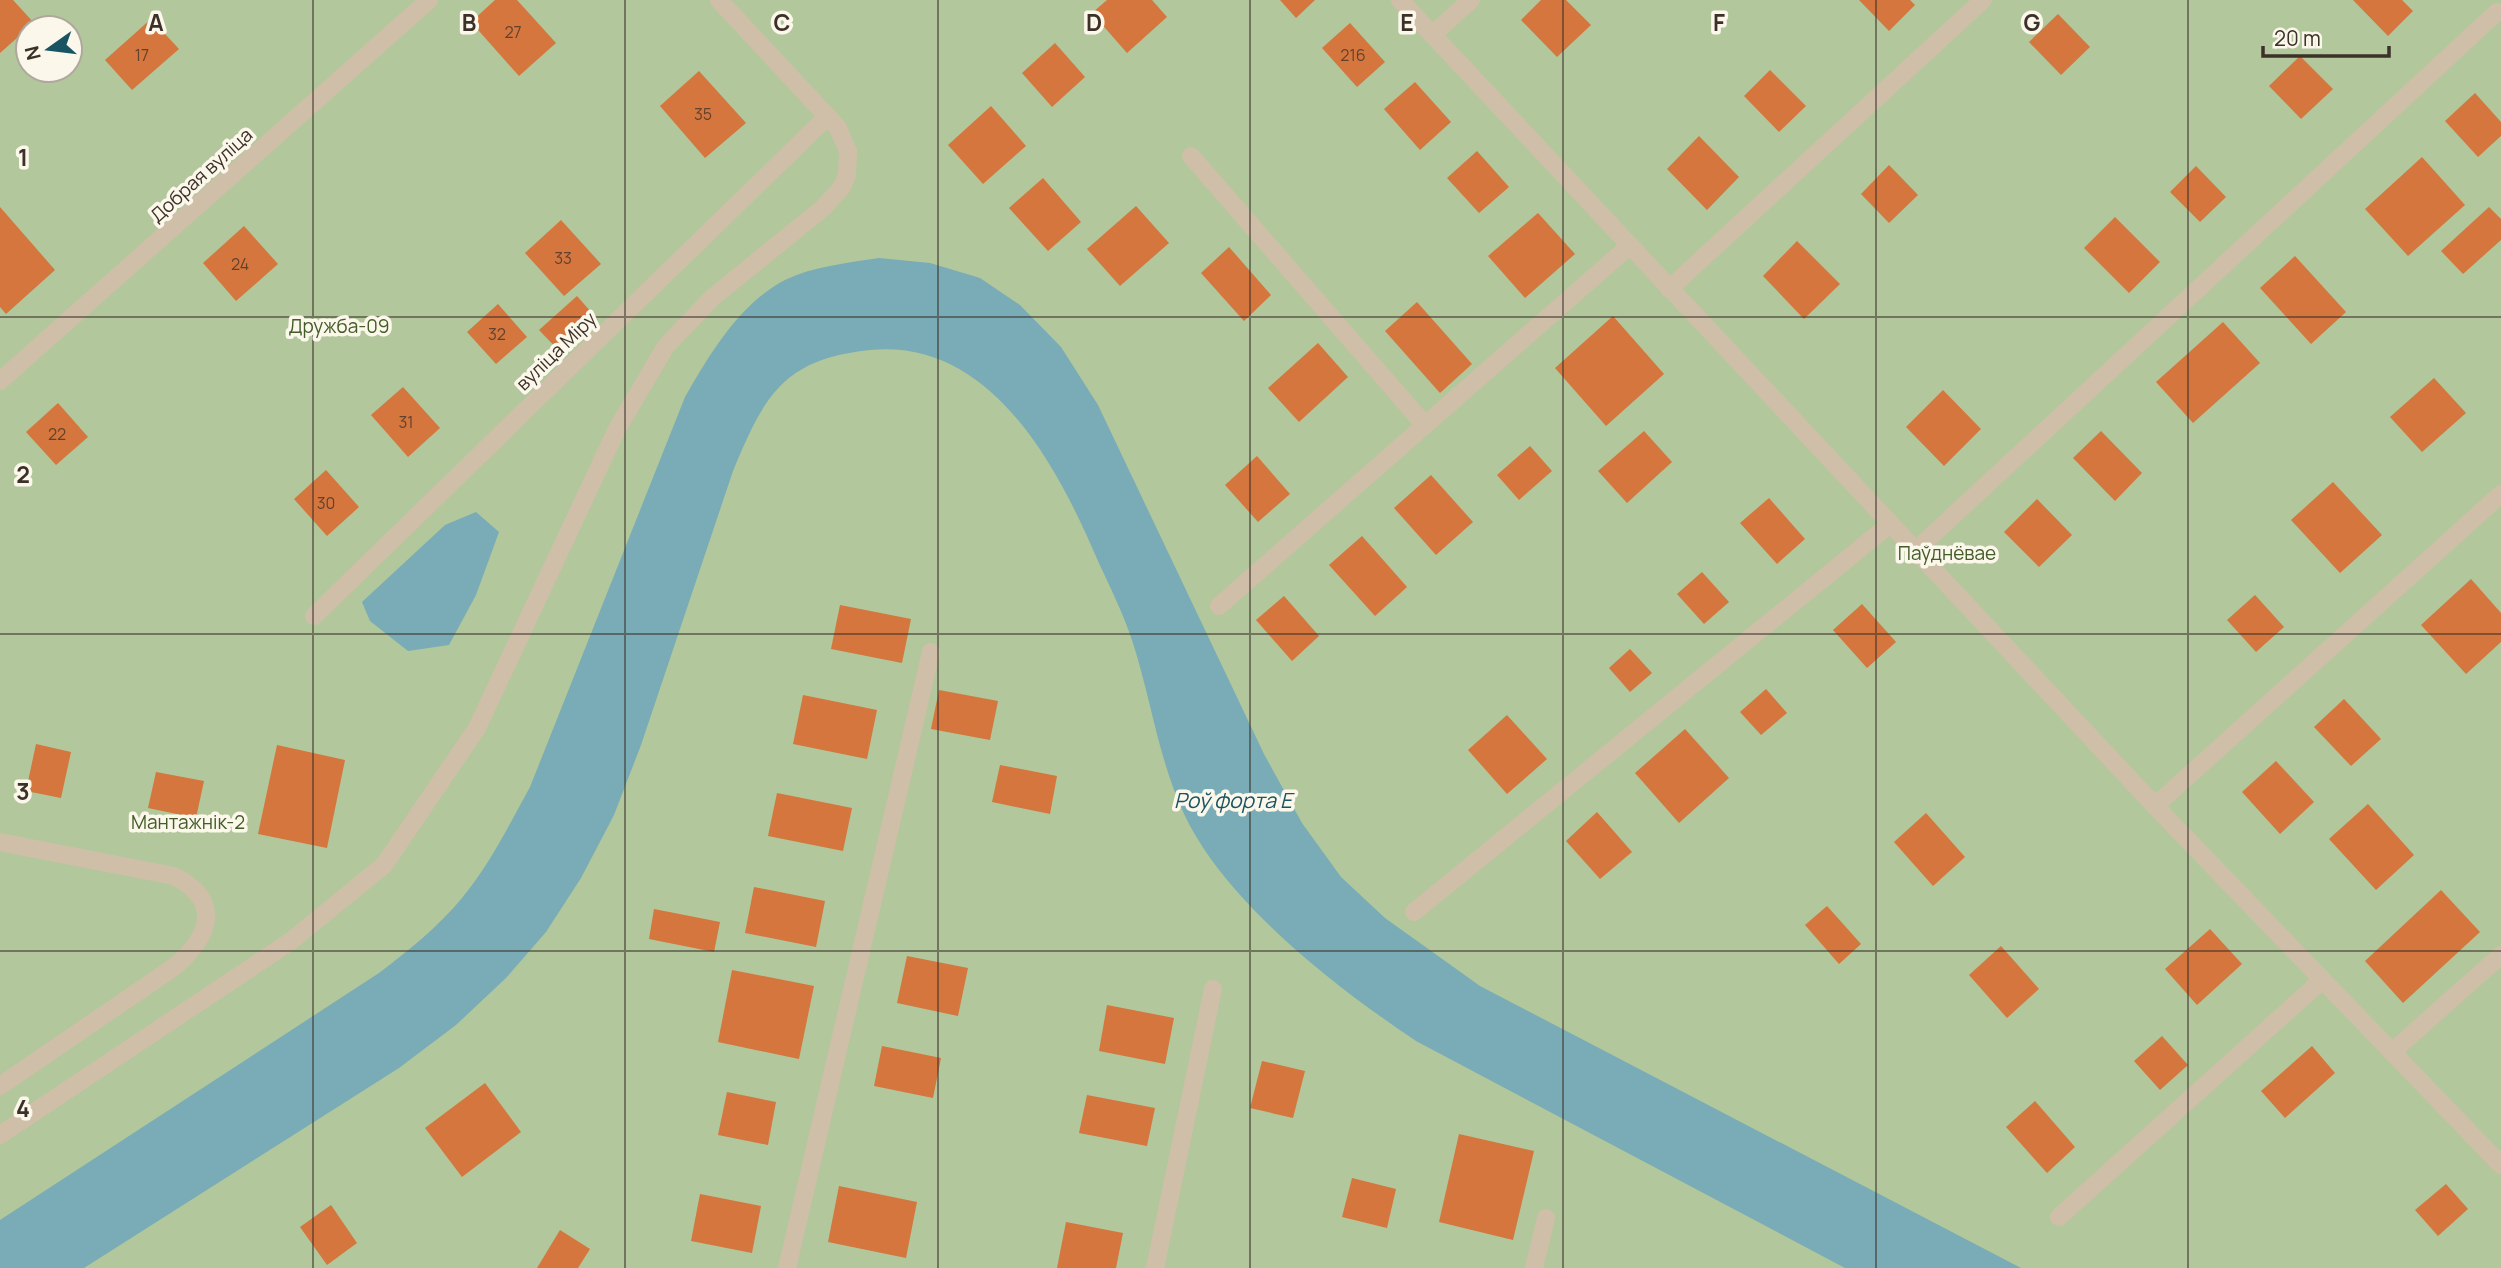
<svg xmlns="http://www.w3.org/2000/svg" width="2501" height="1268" font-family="Manrope,sans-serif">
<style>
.green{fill:#b2c79b;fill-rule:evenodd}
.water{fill:#79acb6}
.building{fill:#d4763d}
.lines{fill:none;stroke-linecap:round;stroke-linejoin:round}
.lane{stroke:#d0bfa8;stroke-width:18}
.grid{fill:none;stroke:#3c3129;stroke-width:2;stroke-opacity:0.55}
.labels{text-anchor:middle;stroke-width:7;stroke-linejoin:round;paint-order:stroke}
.number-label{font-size:16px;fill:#62422e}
.street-label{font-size:19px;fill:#3c3129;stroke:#fcf7eb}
.park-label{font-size:19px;fill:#435d29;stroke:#fcf7eb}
.water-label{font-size:21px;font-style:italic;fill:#195463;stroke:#fcf7eb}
.grid-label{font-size:23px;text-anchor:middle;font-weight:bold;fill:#3c3129;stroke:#fcf7eb;stroke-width:7;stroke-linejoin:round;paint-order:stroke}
</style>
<rect width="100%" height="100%" fill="#f6eede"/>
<!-- green -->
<path class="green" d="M0 0H2501V1268H0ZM28 28H70V70H28Z"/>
<!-- water -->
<g class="water">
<path d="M879 258 930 263 980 278 1020 305 1061 347 1098 405 1264 754 1302 823 1341 877 1385 918 1480 986 2021 1268H1845L1416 1041C1337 988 1229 905 1186 818 1159 763 1151 698 1132 640 1123 613 1110 587 1098 561 1058 468 992 338 870 350 783 359 764 396 733 471L641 745 614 815 581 878 546 932 506 978 456 1025 399 1068 84 1268H0V1220L379 973C408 951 438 927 462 898 490 864 509 825 530 787L685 397C710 354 739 304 785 280 814 266 848 263 879 258Z"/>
<path d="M476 512 499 532 476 595 449 645 408 651 370 621 362 602 445 525Z"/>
</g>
<!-- building -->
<g class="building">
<path d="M0 0H13L34 23 0 53Z"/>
<path d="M495 0H517L556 43 519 76 471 22Z"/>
<path d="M1107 0H1152L1167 17 1127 53 1092 13Z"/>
<path d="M1280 0H1315L1296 18Z"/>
<path d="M1541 0H1566L1591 25 1557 57 1521 20Z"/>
<path d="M1859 0H1910L1915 5 1889 31Z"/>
<path d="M2353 0H2402L2413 11 2388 36Z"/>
<path d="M2058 14 2090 47 2061 75 2029 42Z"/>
<path d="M151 19 179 49 132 90 105 60Z"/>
<path d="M1350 23 1385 62 1357 87 1322 48Z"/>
<path d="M1055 43 1085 77 1052 107 1022 73Z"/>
<path d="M2300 56 2333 89 2301 119 2269 86Z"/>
<path d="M1770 70 1806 106 1779 132 1744 96Z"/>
<path d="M699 71 746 123 705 158 660 106Z"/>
<path d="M1415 82 1451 122 1420 150 1384 109Z"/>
<path d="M2475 93 2501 122V136L2478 157 2445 121Z"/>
<path d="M991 106 1026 146 983 184 948 145Z"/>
<path d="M1699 136 1739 177 1707 210 1667 169Z"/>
<path d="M1477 151 1509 187 1479 213 1447 178Z"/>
<path d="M2422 157 2465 205 2408 256 2365 209Z"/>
<path d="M1889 165 1918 195 1889 223 1861 194Z"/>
<path d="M2196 166 2226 197 2200 222 2170 192Z"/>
<path d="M1043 178 1081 222 1048 251 1009 208Z"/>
<path d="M1136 206 1169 243 1120 286 1087 249Z"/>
<path d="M0 207 55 270 6 314 0 307Z"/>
<path d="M2489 207 2501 219V240L2463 274 2441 251Z"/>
<path d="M1538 213 1575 254 1525 298 1488 256Z"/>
<path d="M2115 217 2160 262 2129 293 2084 248Z"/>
<path d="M561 220 601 264 564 296 525 253Z"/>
<path d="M244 226 278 264 236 301 203 263Z"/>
<path d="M1797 241 1840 284 1804 319 1763 276Z"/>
<path d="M1229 247 1271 295 1244 321 1201 273Z"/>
<path d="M2295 256 2346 312 2311 344 2260 288Z"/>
<path d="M577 296 598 320 561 353 539 330Z"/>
<path d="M1417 302 1472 364 1440 393 1385 331Z"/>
<path d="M498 304 527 337 496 364 467 332Z"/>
<path d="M1613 316 1664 374 1606 426 1555 368Z"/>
<path d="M2223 322 2260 363 2193 423 2156 382Z"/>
<path d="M1318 343 1348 377 1299 422 1268 388Z"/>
<path d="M2434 378 2466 413 2422 452 2390 417Z"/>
<path d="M403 387 440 428 408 457 371 415Z"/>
<path d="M1943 390 1981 429 1944 466 1906 427Z"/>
<path d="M58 403 88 437 56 465 26 432Z"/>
<path d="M1644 431 1672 462 1627 503 1598 471Z"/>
<path d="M2101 431 2142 473 2115 501 2073 458Z"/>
<path d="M1530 446 1552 471 1519 500 1497 475Z"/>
<path d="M1257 456 1290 494 1258 522 1225 485Z"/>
<path d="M326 470 359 507 327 536 294 499Z"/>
<path d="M1431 475 1473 522 1436 555 1394 508Z"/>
<path d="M2333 482 2382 535 2340 573 2291 520Z"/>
<path d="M1769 498 1805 539 1777 564 1740 523Z"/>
<path d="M2037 499 2072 535 2039 567 2004 532Z"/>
<path d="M1362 536 1407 587 1375 616 1329 565Z"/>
<path d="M1702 572 1729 602 1704 624 1677 594Z"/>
<path d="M2471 579 2501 613V642L2466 674 2421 625Z"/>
<path d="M2255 595 2284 627 2256 652 2227 620Z"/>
<path d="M1284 596 1319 636 1292 661 1256 620Z"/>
<path d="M1862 604 1896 642 1867 668 1833 630Z"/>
<path d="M840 605 911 619 902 663 831 649Z"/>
<path d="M1630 649 1652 673 1630 692 1609 668Z"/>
<path d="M1766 689 1787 713 1761 735 1740 712Z"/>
<path d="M939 690 998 701 990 740 931 729Z"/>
<path d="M803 695 877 710 867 759 793 744Z"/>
<path d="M2344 699 2381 739 2351 766 2314 727Z"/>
<path d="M1507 715 1547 759 1507 794 1468 750Z"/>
<path d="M1685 729 1729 778 1679 823 1635 773Z"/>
<path d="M36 744 71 752 61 798 26 791Z"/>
<path d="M277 745 345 760 327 848 258 834Z"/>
<path d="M2276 761 2314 802 2280 834 2242 792Z"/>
<path d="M1000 765 1057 776 1050 814 992 802Z"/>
<path d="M156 772 204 781 196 818 148 808Z"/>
<path d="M777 793 852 808 843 851 768 836Z"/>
<path d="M2368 804 2414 855 2376 890 2329 839Z"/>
<path d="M1597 812 1632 852 1600 879 1566 841Z"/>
<path d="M1926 813 1965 857 1933 886 1894 842Z"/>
<path d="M754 887 825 901 816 947 745 933Z"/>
<path d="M2441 890 2480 932 2403 1003 2365 961Z"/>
<path d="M1827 906 1861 944 1839 964 1805 925Z"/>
<path d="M654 909 720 922 714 952 649 939Z"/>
<path d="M2210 929 2242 964 2197 1005 2165 969Z"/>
<path d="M2001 946 2039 989 2007 1018 1969 975Z"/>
<path d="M907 956 968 968 958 1016 897 1003Z"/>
<path d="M732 970 814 986 799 1059 718 1042Z"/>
<path d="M1107 1005 1174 1018 1165 1064 1099 1051Z"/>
<path d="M2162 1036 2188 1065 2160 1090 2134 1061Z"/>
<path d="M882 1046 941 1058 933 1098 874 1086Z"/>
<path d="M2312 1046 2335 1073 2285 1118 2261 1091Z"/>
<path d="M1262 1061 1305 1071 1293 1118 1250 1108Z"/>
<path d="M485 1083 521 1132 462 1177 425 1128Z"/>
<path d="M727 1092 776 1102 768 1145 718 1135Z"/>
<path d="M1087 1095 1155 1108 1147 1146 1079 1133Z"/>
<path d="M2035 1101 2075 1147 2047 1173 2006 1127Z"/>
<path d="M1459 1134 1534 1151 1513 1240 1439 1222Z"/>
<path d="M1352 1178 1396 1189 1387 1228 1342 1217Z"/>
<path d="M2446 1184 2468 1209 2438 1236 2415 1210Z"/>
<path d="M839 1186 917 1202 906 1258 828 1242Z"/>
<path d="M700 1194 761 1206 752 1253 691 1241Z"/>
<path d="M331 1205 357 1243 327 1265 300 1227Z"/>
<path d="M1066 1222 1123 1233 1116 1268H1057Z"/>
<path d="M560 1230 590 1249 578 1268H537Z"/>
</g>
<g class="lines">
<!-- lane -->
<g class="lane">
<path d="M1400 0 2155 806 2501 1165"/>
<path d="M1432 35 1471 0"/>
<path d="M1191 156 1424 424"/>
<path d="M1669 289 1983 0"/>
<path d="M0 381 429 0"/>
<path d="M1915 551 2497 12"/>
<path d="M1219 606 1628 247"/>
<path d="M314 616 828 116"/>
<path d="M2155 806 2501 494"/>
<path d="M0 842 174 876C223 901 210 937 174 967L0 1086"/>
<path d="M1414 912 1890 524"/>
<path d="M2392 1052 2501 955"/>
<path d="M0 1135 291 941 384 865 477 728 617 429 666 346 713 297 823 208 842 187 847 175 848 151 838 128 719 0"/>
<path d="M2059 1217 2322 980"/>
<path d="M787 1268 931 652"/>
<path d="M1155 1268 1213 989"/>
<path d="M1534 1268 1546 1218"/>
</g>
</g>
<!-- grid -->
<path class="grid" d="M313 0V1268M625 0V1268M938 0V1268M1250 0V1268M1563 0V1268M1876 0V1268M2188 0V1268M0 317H2501M0 634H2501M0 951H2501"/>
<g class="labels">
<!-- number labels -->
<g class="number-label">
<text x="513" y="38">27</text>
<text x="142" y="61">17</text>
<text x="1353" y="61">216</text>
<text x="703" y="120">35</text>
<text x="563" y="264">33</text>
<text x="240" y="270">24</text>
<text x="497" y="340">32</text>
<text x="406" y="428">31</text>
<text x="57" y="440">22</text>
<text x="326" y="509">30</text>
</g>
<!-- street labels -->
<g class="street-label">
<text transform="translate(201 175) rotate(-42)" y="7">Добрая вуліца</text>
<text transform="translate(556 351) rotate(-44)" y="7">вуліца Міру</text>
</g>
<!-- park labels -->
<g class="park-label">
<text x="339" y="333">Дружба-09</text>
<text x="1947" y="560">Паўднёвае</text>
<text x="188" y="829">Мантажнік-2</text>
</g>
<!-- water labels -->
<g class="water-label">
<text x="1233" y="808">Роў форта Е</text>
</g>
</g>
<g class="grid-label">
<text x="156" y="31">A</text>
<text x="469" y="31">B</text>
<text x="782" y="31">C</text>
<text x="1094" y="31">D</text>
<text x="1407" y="31">E</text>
<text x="1719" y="31">F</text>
<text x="2032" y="31">G</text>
<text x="23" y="166">1</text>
<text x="23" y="483">2</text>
<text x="23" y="800">3</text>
<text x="23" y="1117">4</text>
</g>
<!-- north arrow -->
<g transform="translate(49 49) rotate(256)"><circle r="33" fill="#fcf7eb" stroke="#afa89d" stroke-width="2"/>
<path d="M0-5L12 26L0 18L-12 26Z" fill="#195463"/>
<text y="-10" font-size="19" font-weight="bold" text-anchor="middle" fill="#3c3129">N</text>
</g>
<!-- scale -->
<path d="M2263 46v10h126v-10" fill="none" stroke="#3c3129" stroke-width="3.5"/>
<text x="2274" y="46" font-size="21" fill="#3c3129" stroke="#fcf7eb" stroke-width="5" paint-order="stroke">20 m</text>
</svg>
